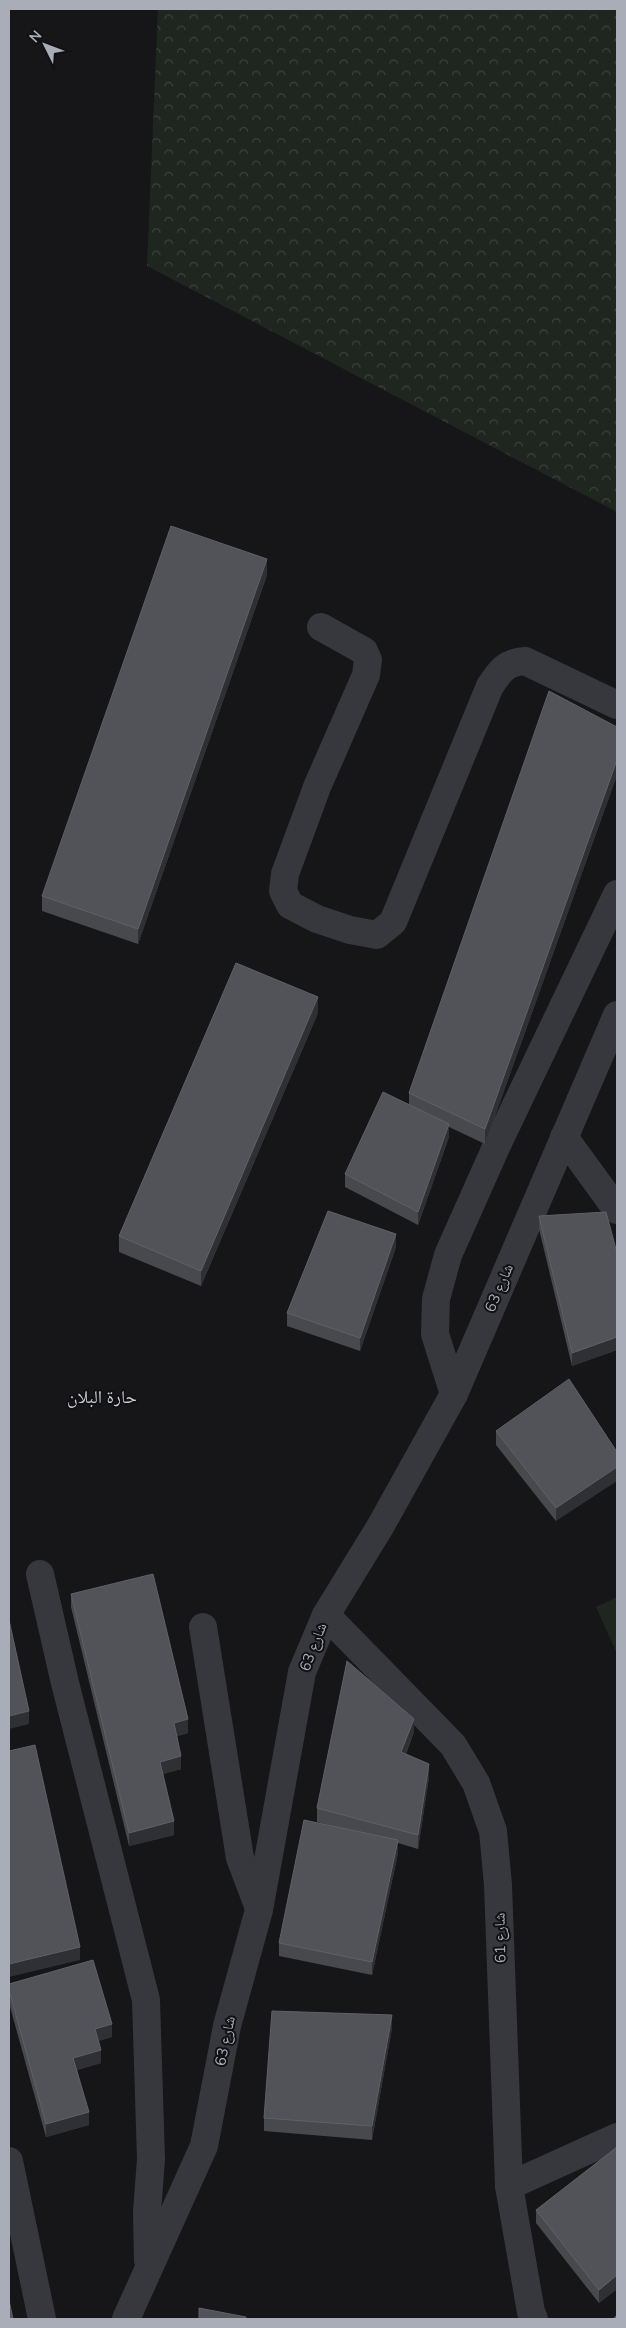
<svg xmlns="http://www.w3.org/2000/svg" width="626" height="2328" font-family="'Nunito Sans','Noto Naskh Arabic',sans-serif">
<style>
.forest{fill:url(#forest-crowns)}
.park{fill:#1e261f}
.lines{fill:none;stroke-linecap:round;stroke-linejoin:round}
.street{stroke:#37383d;stroke-width:28}
.wall{fill:#47494d}
.shaded-wall{fill:#2f3033}
.building{fill:#525359;stroke:#5f6168}
.labels{text-anchor:middle;stroke-width:4;stroke-linejoin:round;paint-order:stroke}
.street-label{font-size:15px;fill:#a8adb8;stroke:#111113}
.quarter-label{font-size:18px;fill:#c9ccd4;stroke:#111113}
</style>
<defs>
<pattern id="forest-crowns" width="20" height="18" patternUnits="userSpaceOnUse" patternTransform="scale(1.25)"><rect width="20" height="18" fill="#1e261f"/><path d="M2 6a3 3 0 1 1 6 0M12 15a3 3 0 1 1 6 0" fill="none" stroke="#3c433d"/></pattern>
</defs>
<rect width="100%" height="100%" fill="#161618"/>
<!-- forest -->
<path class="forest" d="M158 9H617V512L147 266Z"/>
<!-- park -->
<path class="park" d="M617 1597V1654L596 1607Z"/>
<g class="lines">
<!-- street -->
<g class="street">
<path d="M321 627 364 651 368 660 366 675 317 787 285 874 283 891 290 905 317 919 350 930 377 935 393 922 490 686C500 671 506 662 525 661L617 705"/>
<path d="M564 1137 617 1210"/>
<path d="M454 1394 435 1334 436 1299 448 1255 497 1145 617 894"/>
<path d="M40 1574 65 1683 146 2000 151 2159 147 2212 148 2260"/>
<path d="M326 1615 453 1745 476 1783 493 1831 498 1885 509 2186 531 2312 534 2319"/>
<path d="M203 1627 240 1858 259 1908"/>
<path d="M9 2161 42 2319"/>
<path d="M509 2186 617 2137"/>
<path d="M126 2319 204 2146 227 2026 259 1910 302 1672 326 1615 380 1527 454 1394 617 1015"/>
</g>
</g>
<!-- wall -->
<g class="wall">
<path d="M267 575 138 944 42 911V896Z"/>
<path d="M617 727V775L485 1144 449 1127V1137L418 1225 345 1187V1174L409 1104V1093Z"/>
<path d="M318 1013 201 1286 119 1252V1236Z"/>
<path d="M539 1216 617 1253V1350L572 1366 539 1229Z"/>
<path d="M396 1247 360 1351 287 1326V1313Z"/>
<path d="M496 1431 617 1452 556 1521 496 1445Z"/>
<path d="M71 1594 188 1733 177 1736 181 1769 163 1774 174 1835 129 1846 71 1607Z"/>
<path d="M414 1732 406 1754 429 1777 418 1849 398 1843V1853L372 1975 279 1956V1943L341 1828 317 1822V1808Z"/>
<path d="M9 1984 112 2037 98 2041 101 2063 77 2070 89 2125 46 2137 9 2003Z"/>
<path d="M392 2028 372 2140 264 2131V2118Z"/>
<path d="M617 2147V2289L599 2303 536 2223V2210Z"/>
</g>
<!-- shaded-wall -->
<g class="shaded-wall">
<path d="M267 559V575L138 944V929Z"/>
<path d="M617 760V775L485 1144V1129Z"/>
<path d="M318 997V1013L201 1286V1271Z"/>
<path d="M449 1124V1137L418 1225V1212Z"/>
<path d="M396 1234V1247L360 1351V1338Z"/>
<path d="M617 1337V1350L572 1366V1353Z"/>
<path d="M617 1467V1481L556 1521V1508Z"/>
<path d="M29 1711V1724L9 1729V1716Z"/>
<path d="M188 1719V1733L174 1736V1723Z"/>
<path d="M414 1719V1732L401 1765V1752Z"/>
<path d="M181 1756V1769L160 1775V1762Z"/>
<path d="M429 1764V1777L418 1849V1835Z"/>
<path d="M174 1821V1835L129 1846V1833Z"/>
<path d="M398 1840V1853L372 1975V1962Z"/>
<path d="M80 1947V1960L9 1977V1964Z"/>
<path d="M392 2015V2028L372 2140V2126Z"/>
<path d="M112 2024V2037L95 2042V2029Z"/>
<path d="M101 2050V2063L73 2071V2058Z"/>
<path d="M89 2112V2125L46 2137V2124Z"/>
<path d="M617 2275V2289L599 2303V2290Z"/>
</g>
<!-- building -->
<g class="building">
<path d="M171 526 267 559 138 929 42 896Z"/>
<path d="M549 691 617 727V760L485 1129 409 1093Z"/>
<path d="M236 963 318 997 201 1271 119 1236Z"/>
<path d="M383 1092 449 1124 418 1212 345 1174Z"/>
<path d="M328 1211 396 1234 360 1338 287 1313Z"/>
<path d="M606 1212 617 1253V1337L572 1353 539 1216Z"/>
<path d="M569 1379 617 1452V1467L556 1508 496 1431Z"/>
<path d="M153 1574 188 1719 174 1723 181 1756 160 1762 174 1821 129 1833 71 1594Z"/>
<path d="M9 1620 29 1711 9 1716Z"/>
<path d="M347 1661 414 1719 401 1752 429 1764 418 1835 317 1808Z"/>
<path d="M35 1745 80 1947 9 1964V1751Z"/>
<path d="M304 1820 398 1840 372 1962 279 1943Z"/>
<path d="M93 1960 112 2024 95 2029 101 2050 73 2058 89 2112 46 2124 9 1990V1984Z"/>
<path d="M272 2011 392 2015 372 2126 264 2118Z"/>
<path d="M617 2147V2275L599 2290 536 2210Z"/>
<path d="M9 2300 13 2319H9Z"/>
<path d="M199 2308 246 2317V2319H199Z"/>
<path d="M617 2315V2319H613Z"/>
</g>
<g class="labels">
<!-- street labels -->
<g class="street-label">
<text transform="translate(499 1288) rotate(-67)" y="5">شارع 63</text>
<text transform="translate(313 1647) rotate(-69)" y="5">شارع 63</text>
<text transform="translate(500 1938) rotate(-91)" y="5">شارع 61</text>
<text transform="translate(225 2041) rotate(-78)" y="5">شارع 63</text>
</g>
<!-- quarter labels -->
<g class="quarter-label">
<text x="102" y="1403">حارة البلان</text>
</g>
</g>
<!-- border -->
<rect width="626" height="2328" fill="none" stroke="#a8adb8" stroke-width="20"/>
<!-- north arrow -->
<g transform="translate(45 45) rotate(312)" stroke="#111113" stroke-width="4" paint-order="stroke">
<path d="M0-4L9 19L0 12L-9 19Z" fill="#a8adb8"/>
<text y="-8" font-size="14" font-weight="bold" text-anchor="middle" fill="#a8adb8">N</text>
</g>
</svg>
